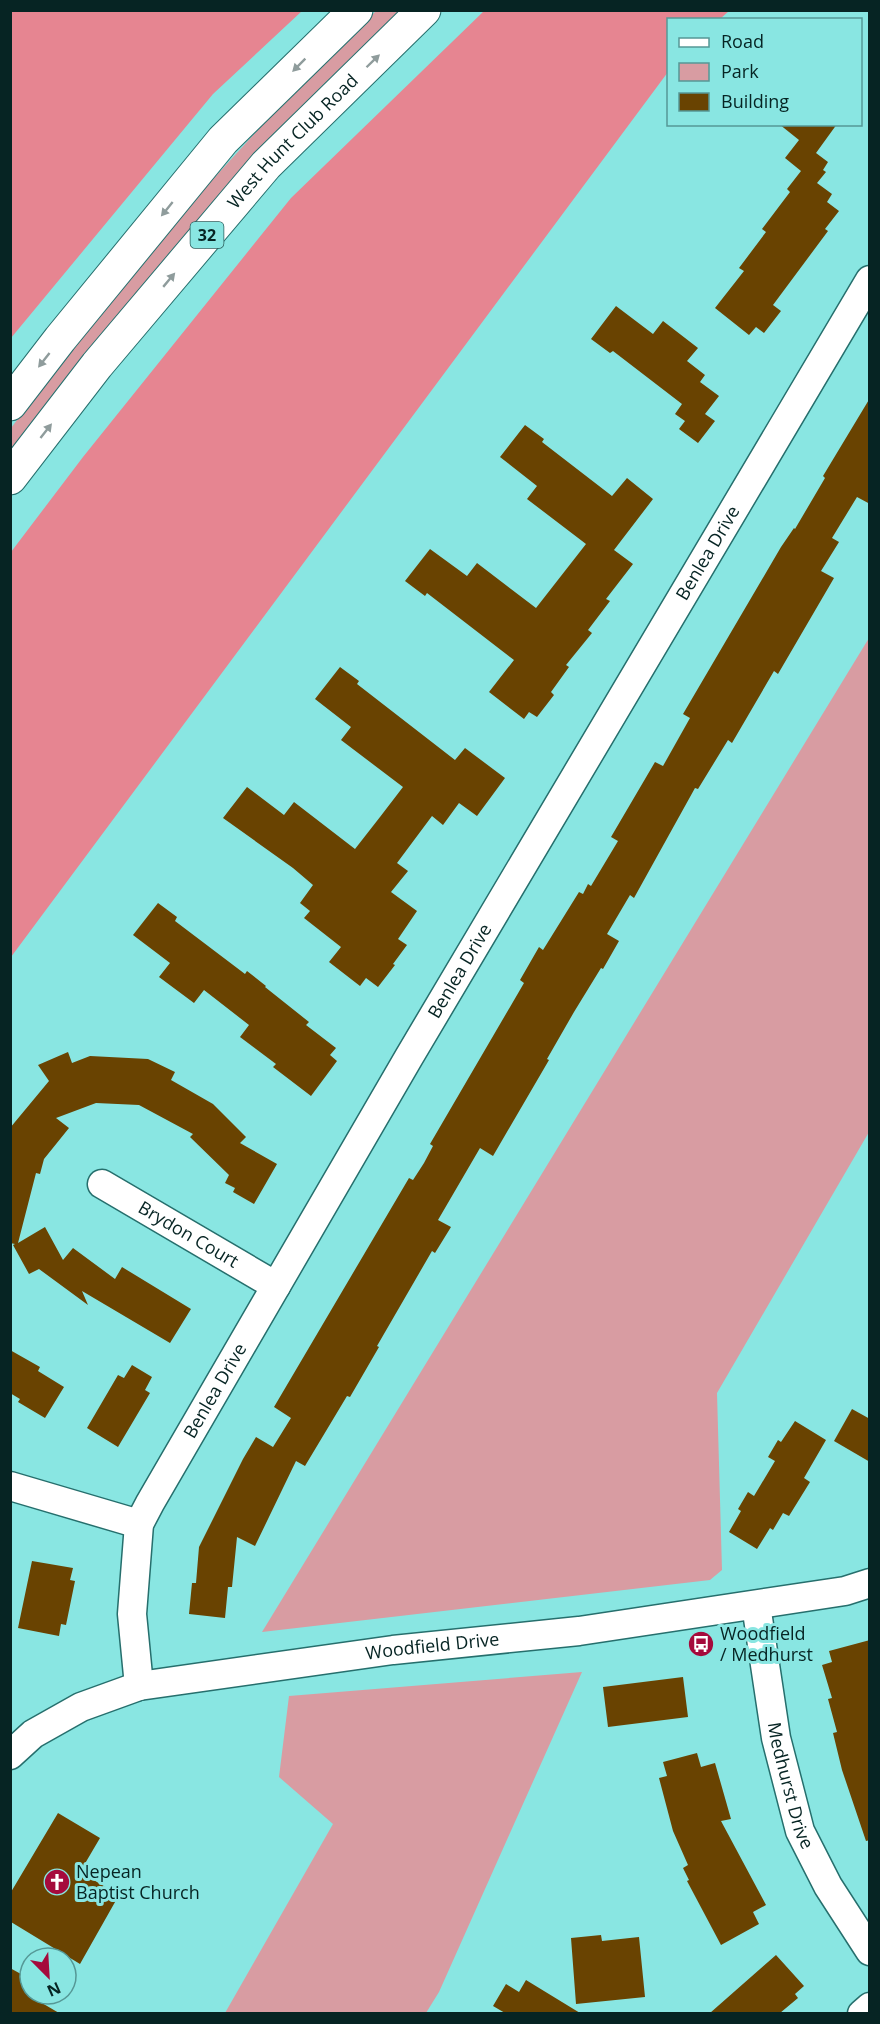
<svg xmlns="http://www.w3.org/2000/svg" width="880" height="2024" font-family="'Open Sans',sans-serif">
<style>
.green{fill:#d89ca2}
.forest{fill:#e68591}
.building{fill:#694301}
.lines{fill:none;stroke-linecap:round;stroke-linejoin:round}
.minor-casing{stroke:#266f6d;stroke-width:31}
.major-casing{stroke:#266f6d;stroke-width:35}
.minor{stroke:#fff;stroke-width:28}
.major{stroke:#fff;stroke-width:33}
.oneway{fill:#8f9c9c}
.labels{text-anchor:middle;stroke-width:6;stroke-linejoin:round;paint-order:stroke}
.shield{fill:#89e6e2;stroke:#2d5e5c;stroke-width:1.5}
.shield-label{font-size:16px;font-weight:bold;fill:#062423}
.street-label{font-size:18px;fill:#062423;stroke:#89e6e2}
.poi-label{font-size:18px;fill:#062423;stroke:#89e6e2;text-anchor:start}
</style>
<rect width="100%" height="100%" fill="#89e6e2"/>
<!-- green -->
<g class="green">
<path d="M376 11H400L319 89 259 151 11 456V428L76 342 204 189 289 96Z"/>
<path d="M869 638V1132L717 1393 722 1570 710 1580 262 1632Z"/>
<path d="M582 1672 439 1992 426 2013H225L333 1824 279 1777 289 1696Z"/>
</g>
<!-- forest -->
<g class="forest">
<path d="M11 10 302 11 213 94 11 338Z"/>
<path d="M484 11H729L720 19 668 20V72L11 957V552L83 457 291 198Z"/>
</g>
<!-- building -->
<g class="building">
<path d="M779 124H837L816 153 828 162 823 170 826 172 817 183 832 194 827 202 839 211 825 229 828 231 773 305 781 311 764 333 756 327 749 335 715 308 744 271 739 268 766 232 762 229 790 192 787 189 801 171 785 158 799 140Z"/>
<path d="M616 306 653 334 663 321 698 348 687 361 705 375 700 382 719 396 705 414 715 421 698 443 679 429 685 421 675 414 682 404 613 351 610 353 591 339Z"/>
<path d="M870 398V504L857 497 832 538 839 542 821 571 834 578 778 674 774 671 732 743 728 740 698 789 695 788 634 898 630 895 607 934 619 941 603 969 601 968 574 1012 547 1059 549 1060 493 1156 480 1148 438 1220 451 1227 435 1253 432 1251 377 1346 379 1347 350 1397 347 1396 305 1466 296 1461 255 1546 237 1537 232 1587H228L225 1618 189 1614 192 1583H196L199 1547 243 1459 256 1437 273 1447 291 1418 274 1407 409 1178 413 1180 424 1163 433 1146 430 1144 524 983 520 980 539 947 543 950 579 892 583 894 588 884 591 886 618 841 611 837 655 762 663 766 690 718 683 714 781 547 794 528 795 529 825 478 823 476Z"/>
<path d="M525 425 544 439 542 442 612 496 627 478 653 499 614 550 633 564 606 599 610 601 588 630 592 633 566 665 569 667 551 692 554 695 537 717 529 712 524 719 489 692 514 660 427 593 425 596 405 581 430 549 467 576 477 563 536 608 586 544 527 499 537 486 500 457Z"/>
<path d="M340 667 359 681 357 684 455 760 465 748 505 778 477 816 459 803 443 825 432 816 397 863 408 871 391 892 417 911 398 939 407 945 393 964 395 965 378 987 366 978 360 986 329 962 341 947 304 918 310 911 300 903 313 885 293 868 223 818 247 787 284 815 294 802 355 849 380 817 403 787 341 740 351 727 315 699Z"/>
<path d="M158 903 177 917 175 921 245 974 247 971 266 986 265 987 309 1022 306 1025 336 1048 330 1055 337 1061 311 1096 273 1067 276 1064 240 1037 249 1025 204 990 194 1003 159 977 170 963 133 935Z"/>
<path d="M68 1052 72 1063 90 1056 148 1059 175 1072 171 1080 213 1104 246 1137 240 1143 277 1164 254 1204 233 1192 235 1188 225 1183 229 1175 190 1137 193 1134 139 1105 96 1103 56 1118 69 1128 44 1159 40 1174 36 1173 18 1243 45 1227 63 1260 73 1248 115 1279 122 1267 191 1309 170 1343 82 1291 88 1305 39 1269 29 1274 13 1245 15 1244 10 1243V1128L49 1081 38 1065Z"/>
<path d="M10 1350 40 1367 38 1371 64 1387 45 1418 18 1402 20 1399 10 1393Z"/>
<path d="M132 1365 152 1377 145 1390 150 1393 118 1447 87 1428 118 1375 124 1378Z"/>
<path d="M852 1409 870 1419V1462L834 1441Z"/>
<path d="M795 1421 826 1440 804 1478 810 1482 789 1516 783 1513 773 1530 770 1528 757 1549 729 1532 741 1511 738 1509 748 1492 754 1496 775 1461 768 1457 778 1440 781 1442Z"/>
<path d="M32 1561 73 1568 70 1580 75 1581 66 1625 61 1624 59 1636 18 1628Z"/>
<path d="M870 1640V1840L866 1841 842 1770 833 1733 837 1732 828 1699 832 1698 822 1665 832 1662 829 1651Z"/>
<path d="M683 1677 688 1717 608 1727 603 1687Z"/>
<path d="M697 1753 701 1767 715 1763 731 1819 721 1821 766 1905 753 1912 759 1924 721 1945 687 1881 689 1880 683 1868 688 1865 673 1831 659 1778 667 1776 663 1762Z"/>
<path d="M58 1813 100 1838 80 1872 119 1895 80 1964 11 1922V1892Z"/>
<path d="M601 1935 602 1941 639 1937 645 1997 576 2004 571 1938Z"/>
<path d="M776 1955 804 1986 795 1994 798 1998 780 2013H710Z"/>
<path d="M10 1968 30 1979V1996L59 2013H10Z"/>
<path d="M526 1980 580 2013H505L493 2006 506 1984 519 1992Z"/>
</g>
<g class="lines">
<!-- minor casing -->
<g class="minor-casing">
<g id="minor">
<path id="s1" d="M102 1184 276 1286"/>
<path d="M10 1486 139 1524"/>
<path id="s2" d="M756 1605 776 1738 800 1831 828 1886 870 1951"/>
<path id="s3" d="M139 1686 132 1614 139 1524 150 1503 409 1057 870 280"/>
<path id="s4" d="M10 1755 33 1734 81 1707 139 1686 393 1650 579 1631 845 1591 870 1583"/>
<path d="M862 2014 870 2007"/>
</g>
</g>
<!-- major casing -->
<g class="major-casing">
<g id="major">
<path d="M10 404 60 339 223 140 356 10"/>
<path id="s5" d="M10 478 97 365 266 165 424 10"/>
</g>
</g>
<!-- minor -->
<use href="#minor" class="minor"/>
<!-- major -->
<use href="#major" class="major"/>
</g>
<!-- one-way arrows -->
<defs><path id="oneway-solid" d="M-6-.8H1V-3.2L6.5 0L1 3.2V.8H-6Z" transform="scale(1.5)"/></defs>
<g class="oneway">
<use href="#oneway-solid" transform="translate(373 61) rotate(-44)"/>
<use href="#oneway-solid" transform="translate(299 65) rotate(135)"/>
<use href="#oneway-solid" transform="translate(167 209) rotate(129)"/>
<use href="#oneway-solid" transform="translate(169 280) rotate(-50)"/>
<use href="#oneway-solid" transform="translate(44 360) rotate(128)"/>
<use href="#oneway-solid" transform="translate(46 431) rotate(-52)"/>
</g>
<!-- icons -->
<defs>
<g id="bus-disc" transform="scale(1.35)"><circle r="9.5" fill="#a50a3c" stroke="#89e6e2"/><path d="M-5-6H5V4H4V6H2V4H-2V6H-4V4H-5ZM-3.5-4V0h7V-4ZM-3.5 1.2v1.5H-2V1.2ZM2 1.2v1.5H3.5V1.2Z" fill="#fff"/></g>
<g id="church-disc" transform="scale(1.35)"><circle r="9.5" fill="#a50a3c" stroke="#89e6e2"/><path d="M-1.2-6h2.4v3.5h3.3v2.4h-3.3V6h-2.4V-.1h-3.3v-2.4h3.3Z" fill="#fff"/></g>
</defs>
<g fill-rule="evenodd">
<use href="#bus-disc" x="701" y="1644"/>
<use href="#church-disc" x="57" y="1882"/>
</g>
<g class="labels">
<!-- shield labels -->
<rect class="shield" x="190.5" y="222" width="33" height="26" rx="4.5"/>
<g class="shield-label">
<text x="207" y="241">32</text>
</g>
<!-- street labels -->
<g class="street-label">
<text dy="6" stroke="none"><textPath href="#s5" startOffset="440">West Hunt Club Road</textPath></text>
<text dy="6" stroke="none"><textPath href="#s3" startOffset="1288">Benlea Drive</textPath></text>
<text dy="6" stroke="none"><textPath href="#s3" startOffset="802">Benlea Drive</textPath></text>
<text dy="6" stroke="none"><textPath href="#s1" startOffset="100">Brydon Court</textPath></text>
<text dy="6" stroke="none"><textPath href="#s3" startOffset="316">Benlea Drive</textPath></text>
<text dy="6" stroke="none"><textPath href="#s4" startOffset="444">Woodfield Drive</textPath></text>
<text dy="6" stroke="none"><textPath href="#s2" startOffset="184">Medhurst Drive</textPath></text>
</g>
<!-- poi labels -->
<g class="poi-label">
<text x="720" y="1640">Woodfield<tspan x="720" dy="21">/ Medhurst</tspan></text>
<text x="76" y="1878">Nepean<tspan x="76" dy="21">Baptist Church</tspan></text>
</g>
</g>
<!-- border -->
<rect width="880" height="2024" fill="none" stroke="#062423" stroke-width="24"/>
<!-- legend -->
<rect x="667" y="18" width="195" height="108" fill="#89e6e2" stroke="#559896" stroke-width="1.5"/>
<rect x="679" y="38" width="30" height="9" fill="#ffffff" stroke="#559896" stroke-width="1.5"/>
<text x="721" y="48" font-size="18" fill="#062423">Road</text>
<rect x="679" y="63" width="30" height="18" fill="#d89ca2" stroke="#559896" stroke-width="1.5"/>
<text x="721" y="78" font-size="18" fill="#062423">Park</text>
<rect x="679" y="93" width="30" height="18" fill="#694301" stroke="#559896" stroke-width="1.5"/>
<text x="721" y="108" font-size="18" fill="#062423">Building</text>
<!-- north arrow -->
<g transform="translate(48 1976) rotate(156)"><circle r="28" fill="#89e6e2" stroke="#559896" stroke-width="1.5"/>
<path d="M0-4.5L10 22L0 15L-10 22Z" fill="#a50a3c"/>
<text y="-9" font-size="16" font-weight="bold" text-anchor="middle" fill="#062423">N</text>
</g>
</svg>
